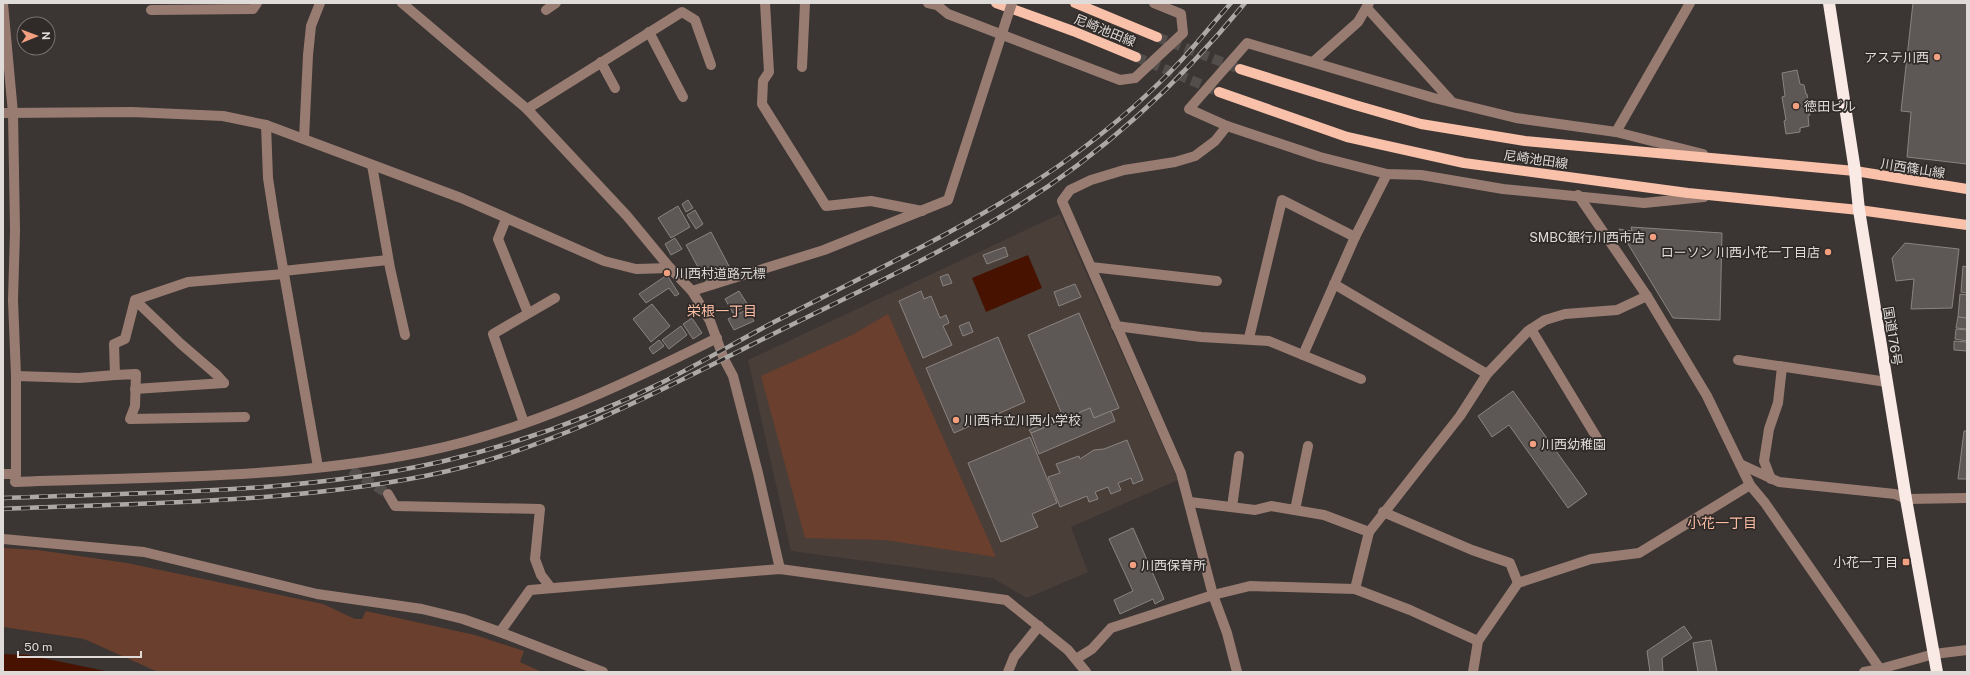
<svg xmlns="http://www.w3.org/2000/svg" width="1970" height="675" font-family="'Public Sans','Noto Sans JP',sans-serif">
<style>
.built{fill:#4a3e39}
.green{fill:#6a3f2e}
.water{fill:#471300}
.building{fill:#5d5755;stroke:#8a8481}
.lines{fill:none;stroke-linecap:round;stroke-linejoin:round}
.minor-tunnel{stroke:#534e4c;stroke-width:10;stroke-dasharray:10 5;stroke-linecap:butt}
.major-tunnel{stroke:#534e4c;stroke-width:10;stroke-dasharray:10 5;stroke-linecap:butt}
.minor{stroke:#987c71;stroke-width:10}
.major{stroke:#fac1aa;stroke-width:10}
.highway{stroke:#f9eae5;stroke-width:12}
.rail-casing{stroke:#aca8a6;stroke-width:4.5}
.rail{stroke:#302b29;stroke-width:3;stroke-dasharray:9;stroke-linecap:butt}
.minor-bridge{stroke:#987c71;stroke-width:10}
.poi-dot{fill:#f2a080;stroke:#302b29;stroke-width:1.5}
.labels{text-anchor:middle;stroke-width:3.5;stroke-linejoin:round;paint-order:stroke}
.street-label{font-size:13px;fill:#dedbd9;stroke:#302b29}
.poi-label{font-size:13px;fill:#dedbd9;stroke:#302b29;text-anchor:start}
.neighbourhood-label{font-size:14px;fill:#fbbda4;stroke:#302b29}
</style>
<rect width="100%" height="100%" fill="#3b3533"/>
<!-- built -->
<path class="built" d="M1060 214 1178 480 1071 527 1088 572 1027 598 992 578 791 551 748 360Z"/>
<!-- green -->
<g class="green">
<path d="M888 314 996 557 885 540 805 538 761 376 852 335Z"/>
<path d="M3 548 38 550 127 563 323 604 355 619H362L366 611 475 635 524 651 520 662 542 672H158L84 639 3 627Z"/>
</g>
<!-- water -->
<g class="water">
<path d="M1028 255 1042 288 986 312 972 278Z"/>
<path d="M3 654 28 655 110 672H3Z"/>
</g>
<!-- building -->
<g class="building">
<path d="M1913 3H1967V164L1907 157 1911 112 1901 111Z"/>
<path d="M1797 70 1800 84 1804 85 1806 94H1807L1810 115 1808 116 1809 126 1800 128V132L1786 134 1784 121 1786 120 1782 97 1785 96 1782 73Z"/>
<path d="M688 200 693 208 686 212 682 204Z"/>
<path d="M678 206 690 227 671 238 658 218Z"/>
<path d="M695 210 703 224 696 229 687 215Z"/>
<path d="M1631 227 1722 233 1720 320 1673 318 1619 229 1632 231Z"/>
<path d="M711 232 730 268 706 282 686 245Z"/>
<path d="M675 238 682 249 671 255 665 244Z"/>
<path d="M1905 243 1959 249 1952 308 1911 309 1914 279 1896 281 1892 258Z"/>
<path d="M1005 247 1008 256 987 264 983 255Z"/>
<path d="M1963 266 1967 267V293L1961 292Z"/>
<path d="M699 268 703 276 696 280 692 272Z"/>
<path d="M948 274 952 283 943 286 940 277Z"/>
<path d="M667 275 679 294 675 296 669 288 646 303 639 294Z"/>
<path d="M1075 284 1081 297 1059 306 1054 292Z"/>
<path d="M739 291 748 305 733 313 725 299Z"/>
<path d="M921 291 924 299 931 296 940 318 946 315 949 323 943 326 952 345 923 358 899 301Z"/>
<path d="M1960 294 1967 295V318L1958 317Z"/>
<path d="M652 304 670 326 651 342 633 319Z"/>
<path d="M748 309 754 321 734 330 728 319Z"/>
<path d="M1079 313 1119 408 1094 418 1090 408 1064 419 1028 335Z"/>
<path d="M1958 317 1967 318V329L1956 328Z"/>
<path d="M692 318 702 333 693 339 683 324Z"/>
<path d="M969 322 973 332 963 336 959 326Z"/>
<path d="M681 326 687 335 669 349 662 340Z"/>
<path d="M1956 329 1967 330V341L1955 339Z"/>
<path d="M998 337 1025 402 954 433 926 368Z"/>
<path d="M659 340 664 346 653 354 649 348Z"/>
<path d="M1954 341 1967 342V351L1954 350Z"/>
<path d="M1513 391 1587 494 1568 508 1509 425 1492 437 1478 416Z"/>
<path d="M1090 408 1094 418 1111 411 1115 421 1039 454 1031 433Z"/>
<path d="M1062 416 1064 419 1031 433 1029 430Z"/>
<path d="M1964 431H1967V479H1958Z"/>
<path d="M1030 437 1057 503 1032 514 1038 527 1001 542 968 463Z"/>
<path d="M1127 440 1143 480 1133 484 1131 478 1118 483 1121 490 1111 494 1108 487 1095 492 1098 499 1089 502 1087 496 1060 507 1048 477 1060 473 1056 464 1079 456 1080 459 1094 450 1104 449Z"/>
<path d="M1133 528 1164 599 1155 604 1153 599 1120 614 1114 600 1133 591 1109 539Z"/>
<path d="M1684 626 1692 638 1662 658 1663 672H1650L1647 651Z"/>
<path d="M1711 640 1717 672H1698L1693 643Z"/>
</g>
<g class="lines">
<!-- minor-tunnel -->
<path class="minor-tunnel" d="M351 470 388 494"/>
<!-- major-tunnel -->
<g class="major-tunnel">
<path d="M1157 37 1240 69"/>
<path d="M1136 57 1219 92"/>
</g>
<!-- minor -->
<g class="minor">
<path d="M402 3 527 109 627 216 670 268 692 291 710 321 724 359 733 376 758 473 780 569"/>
<path d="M765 3 769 72 763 81 762 104 826 206 871 201 922 211"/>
<path d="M928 3 937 5 948 14 1120 80 1135 78 1183 33 1181 14 1154 3"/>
<path d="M3 4 13 113 15 231 13 300 16 376V474"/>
<path d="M1367 8 1452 102"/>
<path d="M151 10 253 9 257 3"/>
<path d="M546 10 556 3"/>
<path d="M649 32 683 97"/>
<path d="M601 62 615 88"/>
<path d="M1313 62 1358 22 1369 3"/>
<path d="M802 67 805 3"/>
<path d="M527 109 682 12 695 20 711 65"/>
<path d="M3 113 132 112 223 116 266 125 461 198 604 261 636 269 670 268"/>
<path d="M266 125 268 178 274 217 318 467"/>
<path d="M1227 126 1215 141 1195 156 1175 162 1124 170 1091 180 1070 190 1062 201 1181 473 1213 595 1227 633 1237 672"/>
<path d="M1616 132 1690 3"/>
<path d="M304 139 308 55 311 26 320 3"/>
<path d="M1703 154 1616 132 1516 118 1434 98 1247 43 1189 109 1227 126 1320 157 1387 174 1421 175 1503 189 1644 203 1704 197"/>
<path d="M372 165 390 268 405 335"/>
<path d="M1578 195 1647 296 1707 396 1750 485 1765 503 1880 669 1934 654 1967 650"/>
<path d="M506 219 498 239 528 313"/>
<path d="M1091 267 1217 281"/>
<path d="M283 271 388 260"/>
<path d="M1334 284 1487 374"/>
<path d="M692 291 824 250 948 200 1006 21"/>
<path d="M135 300 181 344 217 375 224 383"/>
<path d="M1116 326 1201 337 1269 341 1361 379"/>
<path d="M1531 329 1597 438"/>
<path d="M1249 338 1282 200 1355 237"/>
<path d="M1303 355 1355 237 1387 174"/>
<path d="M1738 360 1887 382"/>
<path d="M115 375 136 374 135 406 130 419 245 417"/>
<path d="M16 376 79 378 115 375 114 344 125 339 135 300 188 282 284 274"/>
<path d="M135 389 224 383"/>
<path d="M524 423 493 334 555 298"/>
<path d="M1740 464 1779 482 1895 494 1906 499 1967 498"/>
<path d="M3 474H16L15 482C151 477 289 479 422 452 526 431 623 385 717 338"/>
<path d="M1771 479 1764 461 1769 429 1778 403 1782 367"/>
<path d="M388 494 395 506 540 509 535 559 541 575 551 588"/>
<path d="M1190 502 1255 510 1271 506 1324 515 1369 532"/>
<path d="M1232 507 1239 456"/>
<path d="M1295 510 1308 446"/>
<path d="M1383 512 1472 550 1510 563 1518 583"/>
<path d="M3 539 144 552 317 594 422 609 463 619 500 632 603 672"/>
<path d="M1355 589 1369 532 1460 416 1487 374 1528 331 1545 320 1565 314 1617 310 1647 296"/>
<path d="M500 632 530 590 780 569 1006 600 1068 650 1086 672"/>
<path d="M1076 659 1092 649 1111 628 1213 595 1250 586 1355 589 1410 610 1478 641"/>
<path d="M1008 672 1014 657 1039 626"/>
<path d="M1473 672 1478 641 1518 583 1591 559 1639 553 1750 485"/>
<path d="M1864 672 1880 669"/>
</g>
<!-- major -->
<g class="major">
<path d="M996 3 1073 31 1136 57"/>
<path d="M1075 3 1157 37"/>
<path d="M1240 69 1355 105 1421 124 1525 141 1855 171 1967 189"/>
<path d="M1219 92 1347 137 1464 163 1688 193 1859 210 1967 225"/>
</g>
<!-- highway -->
<path class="highway" d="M1829 3 1855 171 1859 210 1906 499 1937 672"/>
<!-- rail casing -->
<g class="rail-casing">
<g id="rail">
<path d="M3 498C149 492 297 494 440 462 517 444 595 416 665 381 702 362 738 341 774 322 869 273 968 228 1057 167 1097 139 1138 105 1172 70 1193 49 1211 25 1231 3"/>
<path d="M3 509C144 503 287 503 425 476 541 453 655 394 759 341 846 297 936 257 1018 206 1105 152 1180 82 1245 3"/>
</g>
</g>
<!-- rail -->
<use href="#rail" class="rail"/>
<!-- minor-bridge -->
<path class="minor-bridge" d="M1006 21 1012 3"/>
</g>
<!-- markers -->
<g class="poi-dot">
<circle cx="1937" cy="57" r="4"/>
<circle cx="1796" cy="106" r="4"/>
<circle cx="1653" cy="237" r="4"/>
<circle cx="1828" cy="252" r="4"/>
<circle cx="667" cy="273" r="4"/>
<circle cx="956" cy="420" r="4"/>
<circle cx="1533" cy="444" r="4"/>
<rect x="1902" y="558" width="8" height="8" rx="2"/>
<circle cx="1133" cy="565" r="4"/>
</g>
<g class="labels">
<!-- street labels -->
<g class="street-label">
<text transform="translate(1105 30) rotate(22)" y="5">尼崎池田線</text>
<text transform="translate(1536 159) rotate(8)" y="5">尼崎池田線</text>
<text transform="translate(1913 168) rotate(9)" y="5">川西篠山線</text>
<text transform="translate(1893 336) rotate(81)" y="5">国道176号</text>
</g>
<!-- poi labels -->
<g class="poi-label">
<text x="1929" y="62" text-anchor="end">アステ川西</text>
<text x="1804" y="111">徳田ビル</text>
<text x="1645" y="242" text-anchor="end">SMBC銀行川西市店</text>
<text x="1820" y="257" text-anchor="end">ローソン 川西小花一丁目店</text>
<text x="675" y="278">川西村道路元標</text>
<text x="964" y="425">川西市立川西小学校</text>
<text x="1541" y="449">川西幼稚園</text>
<text x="1898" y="567" text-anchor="end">小花一丁目</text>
<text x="1141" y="570">川西保育所</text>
</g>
<!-- neighbourhood labels -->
<g class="neighbourhood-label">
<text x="722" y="316">栄根一丁目</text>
<text x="1722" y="528">小花一丁目</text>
</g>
</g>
<!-- border -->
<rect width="1970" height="675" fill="none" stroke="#dedbd9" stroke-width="8"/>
<!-- north arrow -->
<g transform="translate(36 36) rotate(89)"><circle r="19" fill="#302b29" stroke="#76716f"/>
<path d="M0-3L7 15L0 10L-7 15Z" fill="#f2a080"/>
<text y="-6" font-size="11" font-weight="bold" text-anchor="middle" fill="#dedbd9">N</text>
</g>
<!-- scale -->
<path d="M18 651v6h123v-6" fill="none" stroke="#dedbd9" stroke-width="2"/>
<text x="24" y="651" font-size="12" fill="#dedbd9" stroke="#302b29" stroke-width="3" paint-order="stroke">50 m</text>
</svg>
